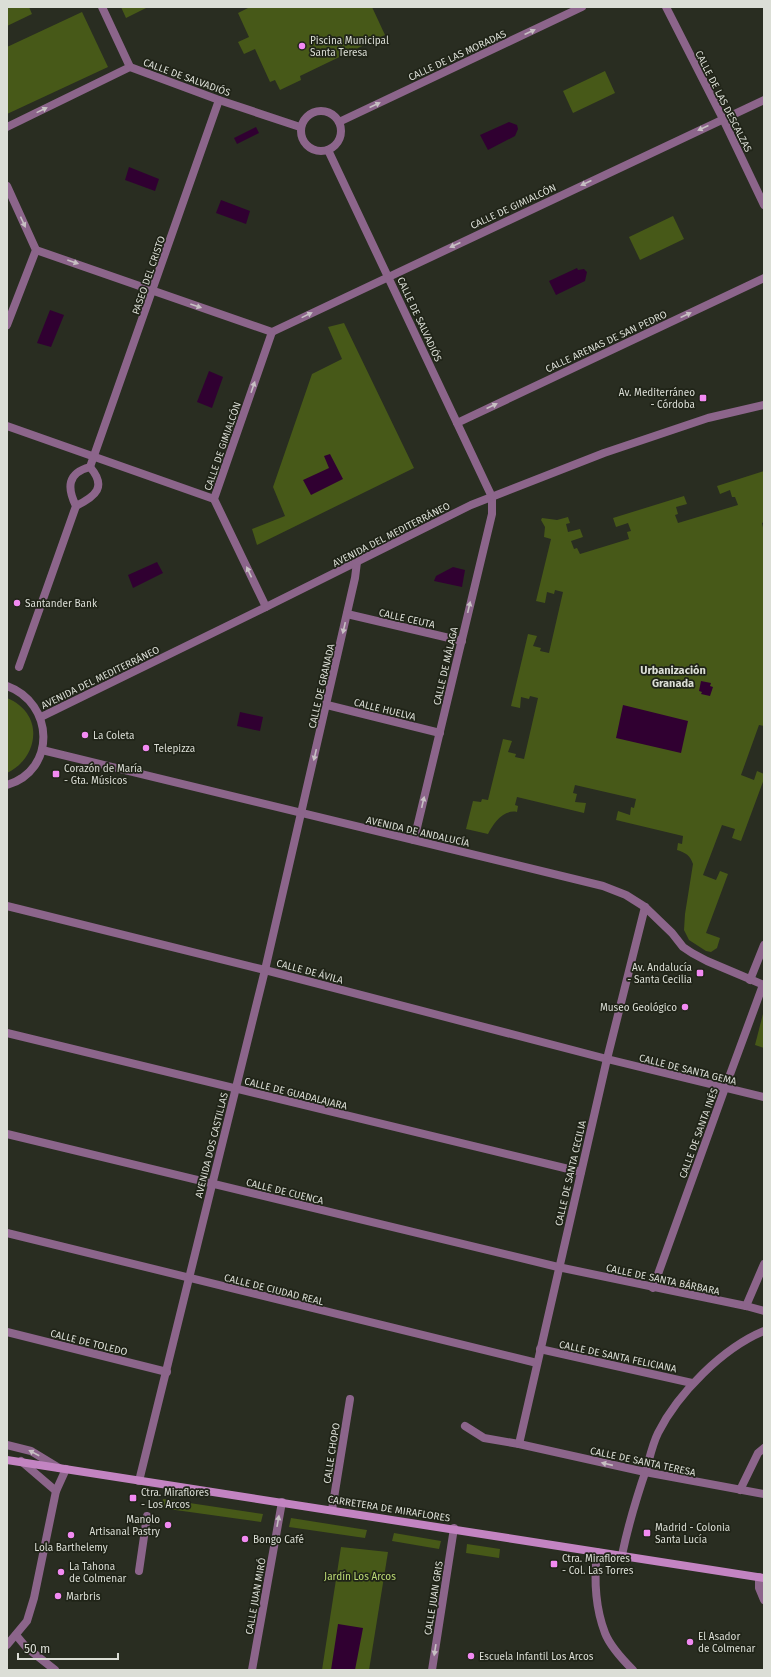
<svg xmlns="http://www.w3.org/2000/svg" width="771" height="1677" font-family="'Fira Sans',sans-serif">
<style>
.green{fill:#475918}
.water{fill:#300031}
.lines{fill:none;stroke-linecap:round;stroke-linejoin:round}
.street{stroke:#8c658b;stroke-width:8}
.secondary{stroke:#c384c2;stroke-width:8}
.oneway{fill:#c7c0c3}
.poi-dot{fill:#f28af2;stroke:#202418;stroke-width:1.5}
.labels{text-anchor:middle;stroke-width:3.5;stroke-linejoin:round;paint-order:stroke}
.poi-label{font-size:10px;fill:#dbded6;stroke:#202418;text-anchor:start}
.street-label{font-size:10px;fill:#dbded6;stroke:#202418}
.park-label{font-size:10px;fill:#bedd76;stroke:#202418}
.neighbourhood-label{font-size:11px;font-weight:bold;fill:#dbded6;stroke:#202418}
</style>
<rect width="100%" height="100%" fill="#292d21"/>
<!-- green -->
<g class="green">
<path d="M7 7H29L32 14 7 26Z"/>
<path d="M121 7H148L126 18Z"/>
<path d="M250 7H372L385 35 300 76 301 80 280 90 275 80 270 82 255 49 244 54 238 42 249 37 238 13Z"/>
<path d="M82 12 108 67 7 114V47Z"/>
<path d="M605 71 615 93 573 113 563 91Z"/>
<path d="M673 216 684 239 640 260 629 237Z"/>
<path d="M344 323 414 468 257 545 252 529 285 516 273 487 312 374 342 359 328 327Z"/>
<path d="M764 471V522L762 523 764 532V726L759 725 741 775 754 780 757 771 764 774V779L741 841 732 838 735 829 722 825 703 875 716 880 720 871 728 874 706 933 720 938 717 948 711 952 706 951 689 940 684 930 685 914 693 864C690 855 686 853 677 850L678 843 682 844 683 836 616 820 618 811 630 815 631 807 634 808 636 799 575 785 573 793 577 794 575 802 586 803 584 813 517 797 515 805 518 806 517 812C503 809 493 824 488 834L466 829 473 801 481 802 482 799 488 800 503 739 512 741 508 752 516 754 515 757 524 759 538 698 530 696 529 699 521 697 520 708 511 706 528 634 537 636 533 646 541 648 540 651 549 653 563 592 555 590 554 594 547 592 545 603 536 601 551 539 544 537 545 527 541 520 542 518 557 520 568 517 570 523 566 524 568 532 580 529 583 537 571 541 574 549 577 548 580 554 629 539 627 532 631 531 628 523 616 527 613 518 684 496 687 504 676 507 678 514 675 515 678 523 738 505 735 497H732L730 490 720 494 717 486Z"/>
<path d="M7 698C44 713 40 757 7 773Z"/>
<path d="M764 1010V1048L755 1045Z"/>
<path d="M163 1499 263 1514 261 1522 161 1508Z"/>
<path d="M291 1518 367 1530 365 1538 289 1527Z"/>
<path d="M394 1533 441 1541 439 1549 392 1541Z"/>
<path d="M467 1544 500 1549 499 1558 466 1553Z"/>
<path d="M341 1547 388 1552 369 1670H322Z"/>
</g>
<!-- water -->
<g class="water">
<path d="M509 122 517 125 518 129 515 136 488 150 480 135Z"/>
<path d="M256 127 259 133 237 144 234 138Z"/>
<path d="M129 167 159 179 155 191 125 180Z"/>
<path d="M221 200 250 211 246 224 216 213Z"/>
<path d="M577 268 578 270 584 269 587 272 585 281 556 295 549 281Z"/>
<path d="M50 310 64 315 51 347 37 343Z"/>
<path d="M209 371 223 377 212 408 197 402Z"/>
<path d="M330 454 343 479 311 495 303 480 329 468 324 456Z"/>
<path d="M157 562 163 573 133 588 128 575Z"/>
<path d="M453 567 465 570 462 587 434 581 436 576Z"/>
<path d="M701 681 711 683 710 686 713 687 710 696 701 694 702 692 699 691Z"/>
<path d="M623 705 688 721 681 753 616 738Z"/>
<path d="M240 712 263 717 260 731 237 726Z"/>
<path d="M338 1624 363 1628 355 1670H331Z"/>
</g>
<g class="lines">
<!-- street -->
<g class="street">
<path d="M102 7 130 67 219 100 300 127"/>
<path d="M666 7 723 119 764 205"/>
<circle cx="321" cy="131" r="20"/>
<path d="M339 122 582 7"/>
<path d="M7 127 130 67"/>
<path d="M328 150 492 497V514L414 840"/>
<path d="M7 186 36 250 7 325"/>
<path d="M36 250 272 332 764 100"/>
<path d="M457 423 764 278"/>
<path d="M7 426 214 499"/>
<path d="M90 467 219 100"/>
<path d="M76 506C96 496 107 487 90 467"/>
<path d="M266 607 214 499 272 332"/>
<path d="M347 614 462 641"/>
<path d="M19 667 76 506C67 488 67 473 90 467"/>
<path d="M7 686C54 703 57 770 7 785"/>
<path d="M327 705 440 733"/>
<path d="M41 717 266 607 471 505 604 453 708 418 764 405"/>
<path d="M42 750 603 886 626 895 645 907 672 933 683 947 692 953 707 961 764 985"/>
<path d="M7 906 265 970 607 1059 764 1097"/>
<path d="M750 980 764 945"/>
<path d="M7 1033 581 1172"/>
<path d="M7 1134 558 1267 746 1306 764 1311"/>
<path d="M7 1233 537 1363"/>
<path d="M653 1288 725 1088 763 985"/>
<path d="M746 1306 764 1264"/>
<path d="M7 1332 167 1372"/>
<path d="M540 1349 692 1383"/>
<path d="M465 1426 484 1438 519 1444 645 1472 764 1494"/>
<path d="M519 1444 607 1059 645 907"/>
<path d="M7 1445 31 1451 59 1468"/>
<path d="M21 1461 56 1491"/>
<path d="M139 1481 265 970 355 578 357 562"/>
<path d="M740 1490 758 1453 764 1448"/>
<path d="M332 1510 350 1399"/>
<path d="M597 1552C594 1579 595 1607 605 1633 610 1646 623 1660 633 1670"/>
<path d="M622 1555C628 1526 637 1496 647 1467 650 1456 653 1443 658 1433 678 1393 723 1348 764 1331"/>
<path d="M139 1571 147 1516"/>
<path d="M759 1577V1588L764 1600"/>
<path d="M16 1635 26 1647 55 1670"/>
<path d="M7 1645 27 1621 34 1598 56 1491 66 1469"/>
<path d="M252 1670 282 1502"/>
<path d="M432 1670 454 1528"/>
</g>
<!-- secondary -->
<path class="secondary" d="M7 1460 764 1578"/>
</g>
<!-- one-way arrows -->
<defs><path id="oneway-solid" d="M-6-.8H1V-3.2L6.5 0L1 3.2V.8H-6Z"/></defs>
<g class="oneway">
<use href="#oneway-solid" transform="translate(530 32) rotate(-25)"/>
<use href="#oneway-solid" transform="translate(375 105) rotate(-25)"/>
<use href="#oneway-solid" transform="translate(42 110) rotate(-26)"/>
<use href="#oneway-solid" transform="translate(703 128) rotate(155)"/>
<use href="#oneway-solid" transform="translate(586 183) rotate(155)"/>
<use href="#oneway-solid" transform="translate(23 222) rotate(65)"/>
<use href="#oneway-solid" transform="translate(455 245) rotate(155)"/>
<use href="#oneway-solid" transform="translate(73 262) rotate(19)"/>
<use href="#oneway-solid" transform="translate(196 306) rotate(19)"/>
<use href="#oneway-solid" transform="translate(307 315) rotate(-26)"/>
<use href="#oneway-solid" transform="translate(686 315) rotate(-25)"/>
<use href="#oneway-solid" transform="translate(253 387) rotate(-71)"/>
<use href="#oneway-solid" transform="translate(492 406) rotate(-25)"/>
<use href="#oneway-solid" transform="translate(249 572) rotate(-115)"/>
<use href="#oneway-solid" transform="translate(469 607) rotate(-77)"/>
<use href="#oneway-solid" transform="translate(344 628) rotate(103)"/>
<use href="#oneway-solid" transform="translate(315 755) rotate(103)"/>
<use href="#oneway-solid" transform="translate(423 802) rotate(-77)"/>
<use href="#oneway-solid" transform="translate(34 1453) rotate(-152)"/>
<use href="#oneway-solid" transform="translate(607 1464) rotate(-167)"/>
<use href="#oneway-solid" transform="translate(278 1521) rotate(-80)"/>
<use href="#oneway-solid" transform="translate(435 1650) rotate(99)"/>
</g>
<!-- markers -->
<g class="poi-dot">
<circle cx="302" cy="46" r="4"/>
<rect x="699" y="394" width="8" height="8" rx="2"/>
<circle cx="17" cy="603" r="4"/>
<circle cx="85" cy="735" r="4"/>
<circle cx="146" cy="748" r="4"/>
<rect x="52" y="770" width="8" height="8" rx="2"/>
<rect x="696" y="969" width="8" height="8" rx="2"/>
<circle cx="685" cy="1007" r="4"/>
<rect x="129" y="1494" width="8" height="8" rx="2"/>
<circle cx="168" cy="1525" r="4"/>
<rect x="643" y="1529" width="8" height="8" rx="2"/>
<circle cx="71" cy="1535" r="4"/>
<circle cx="245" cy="1539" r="4"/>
<rect x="550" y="1560" width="8" height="8" rx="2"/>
<circle cx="61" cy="1572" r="4"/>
<circle cx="58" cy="1596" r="4"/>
<circle cx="690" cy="1642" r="4"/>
<circle cx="471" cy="1656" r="4"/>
</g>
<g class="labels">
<!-- poi labels -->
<g class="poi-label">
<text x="310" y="44">Piscina Municipal<tspan x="310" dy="12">Santa Teresa</tspan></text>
<text x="695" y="396" text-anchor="end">Av. Mediterráneo<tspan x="695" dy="12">- Córdoba</tspan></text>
<text x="25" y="607">Santander Bank</text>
<text x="93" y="739">La Coleta</text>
<text x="154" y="752">Telepizza</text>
<text x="64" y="772">Corazón de María<tspan x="64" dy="12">- Gta. Músicos</tspan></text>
<text x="692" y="971" text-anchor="end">Av. Andalucía<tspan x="692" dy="12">- Santa Cecilia</tspan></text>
<text x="677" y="1011" text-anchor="end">Museo Geológico</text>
<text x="141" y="1496">Ctra. Miraflores<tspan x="141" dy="12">- Los Arcos</tspan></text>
<text x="160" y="1523" text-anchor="end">Manolo<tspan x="160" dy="12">Artisanal Pastry</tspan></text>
<text x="655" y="1531">Madrid - Colonia<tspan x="655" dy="12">Santa Lucía</tspan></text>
<text x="253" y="1543">Bongo Café</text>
<text x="71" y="1551" text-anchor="middle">Lola Barthelemy</text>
<text x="562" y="1562">Ctra. Miraflores<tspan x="562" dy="12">- Col. Las Torres</tspan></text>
<text x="69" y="1570">La Tahona<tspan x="69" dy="12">de Colmenar</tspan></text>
<text x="66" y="1600">Marbris</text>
<text x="698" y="1640">El Asador<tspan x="698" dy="12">de Colmenar</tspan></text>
<text x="479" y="1660">Escuela Infantil Los Arcos</text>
</g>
<!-- street labels -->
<g class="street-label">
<text transform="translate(457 55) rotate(-25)" y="4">CALLE DE LAS MORADAS</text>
<text transform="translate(187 77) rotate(20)" y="4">CALLE DE SALVADIÓS</text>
<text transform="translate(724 101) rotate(63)" y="4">CALLE DE LAS DESCALZAS</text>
<text transform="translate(513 206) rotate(-25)" y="4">CALLE DE GIMIALCÓN</text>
<text transform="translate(148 275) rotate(-71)" y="4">PASEO DEL CRISTO</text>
<text transform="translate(420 319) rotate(65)" y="4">CALLE DE SALVADIÓS</text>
<text transform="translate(606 341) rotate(-25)" y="4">CALLE ARENAS DE SAN PEDRO</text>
<text transform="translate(222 446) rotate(-71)" y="4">CALLE DE GIMIALCÓN</text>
<text transform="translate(391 534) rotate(-27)" y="4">AVENIDA DEL MEDITERRÁNEO</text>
<text transform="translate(407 618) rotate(13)" y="4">CALLE CEUTA</text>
<text transform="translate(445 666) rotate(-77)" y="4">CALLE DE MÁLAGA</text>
<text transform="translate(100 677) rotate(-26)" y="4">AVENIDA DEL MEDITERRÁNEO</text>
<text transform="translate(321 686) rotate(-77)" y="4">CALLE DE GRANADA</text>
<text transform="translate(385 709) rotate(14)" y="4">CALLE HUELVA</text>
<text transform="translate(418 831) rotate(13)" y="4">AVENIDA DE ANDALUCÍA</text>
<text transform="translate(310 971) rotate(15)" y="4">CALLE DE ÁVILA</text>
<text transform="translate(688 1069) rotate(14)" y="4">CALLE DE SANTA GEMA</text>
<text transform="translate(296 1093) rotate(14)" y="4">CALLE DE GUADALAJARA</text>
<text transform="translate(698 1133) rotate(-70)" y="4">CALLE DE SANTA INÉS</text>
<text transform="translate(211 1145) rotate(-76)" y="4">AVENIDA DOS CASTILLAS</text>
<text transform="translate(570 1173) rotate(-77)" y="4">CALLE DE SANTA CECILIA</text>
<text transform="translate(285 1191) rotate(14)" y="4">CALLE DE CUENCA</text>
<text transform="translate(663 1279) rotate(12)" y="4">CALLE DE SANTA BÁRBARA</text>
<text transform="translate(274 1289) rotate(14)" y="4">CALLE DE CIUDAD REAL</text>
<text transform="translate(89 1342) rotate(14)" y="4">CALLE DE TOLEDO</text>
<text transform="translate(618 1356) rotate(12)" y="4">CALLE DE SANTA FELICIANA</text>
<text transform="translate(331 1453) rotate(-81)" y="4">CALLE CHOPO</text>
<text transform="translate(643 1461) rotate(12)" y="4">CALLE DE SANTA TERESA</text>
<text transform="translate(389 1508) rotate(9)" y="4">CARRETERA DE MIRAFLORES</text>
<text transform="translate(255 1596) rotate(-80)" y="4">CALLE JUAN MIRÓ</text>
<text transform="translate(433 1598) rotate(-81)" y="4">CALLE JUAN GRIS</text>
</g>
<!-- park labels -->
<g class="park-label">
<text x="360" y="1580">Jardín Los Arcos</text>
</g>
<!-- neighbourhood labels -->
<g class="neighbourhood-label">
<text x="673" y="674">Urbanización<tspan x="673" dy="13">Granada</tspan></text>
</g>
</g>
<!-- border -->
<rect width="771" height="1677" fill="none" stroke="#dbded6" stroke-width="16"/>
<!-- scale -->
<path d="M18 1653v6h100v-6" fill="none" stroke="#dbded6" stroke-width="2"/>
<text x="24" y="1653" font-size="12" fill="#dbded6" stroke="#202418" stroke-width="3" paint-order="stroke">50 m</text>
</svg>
